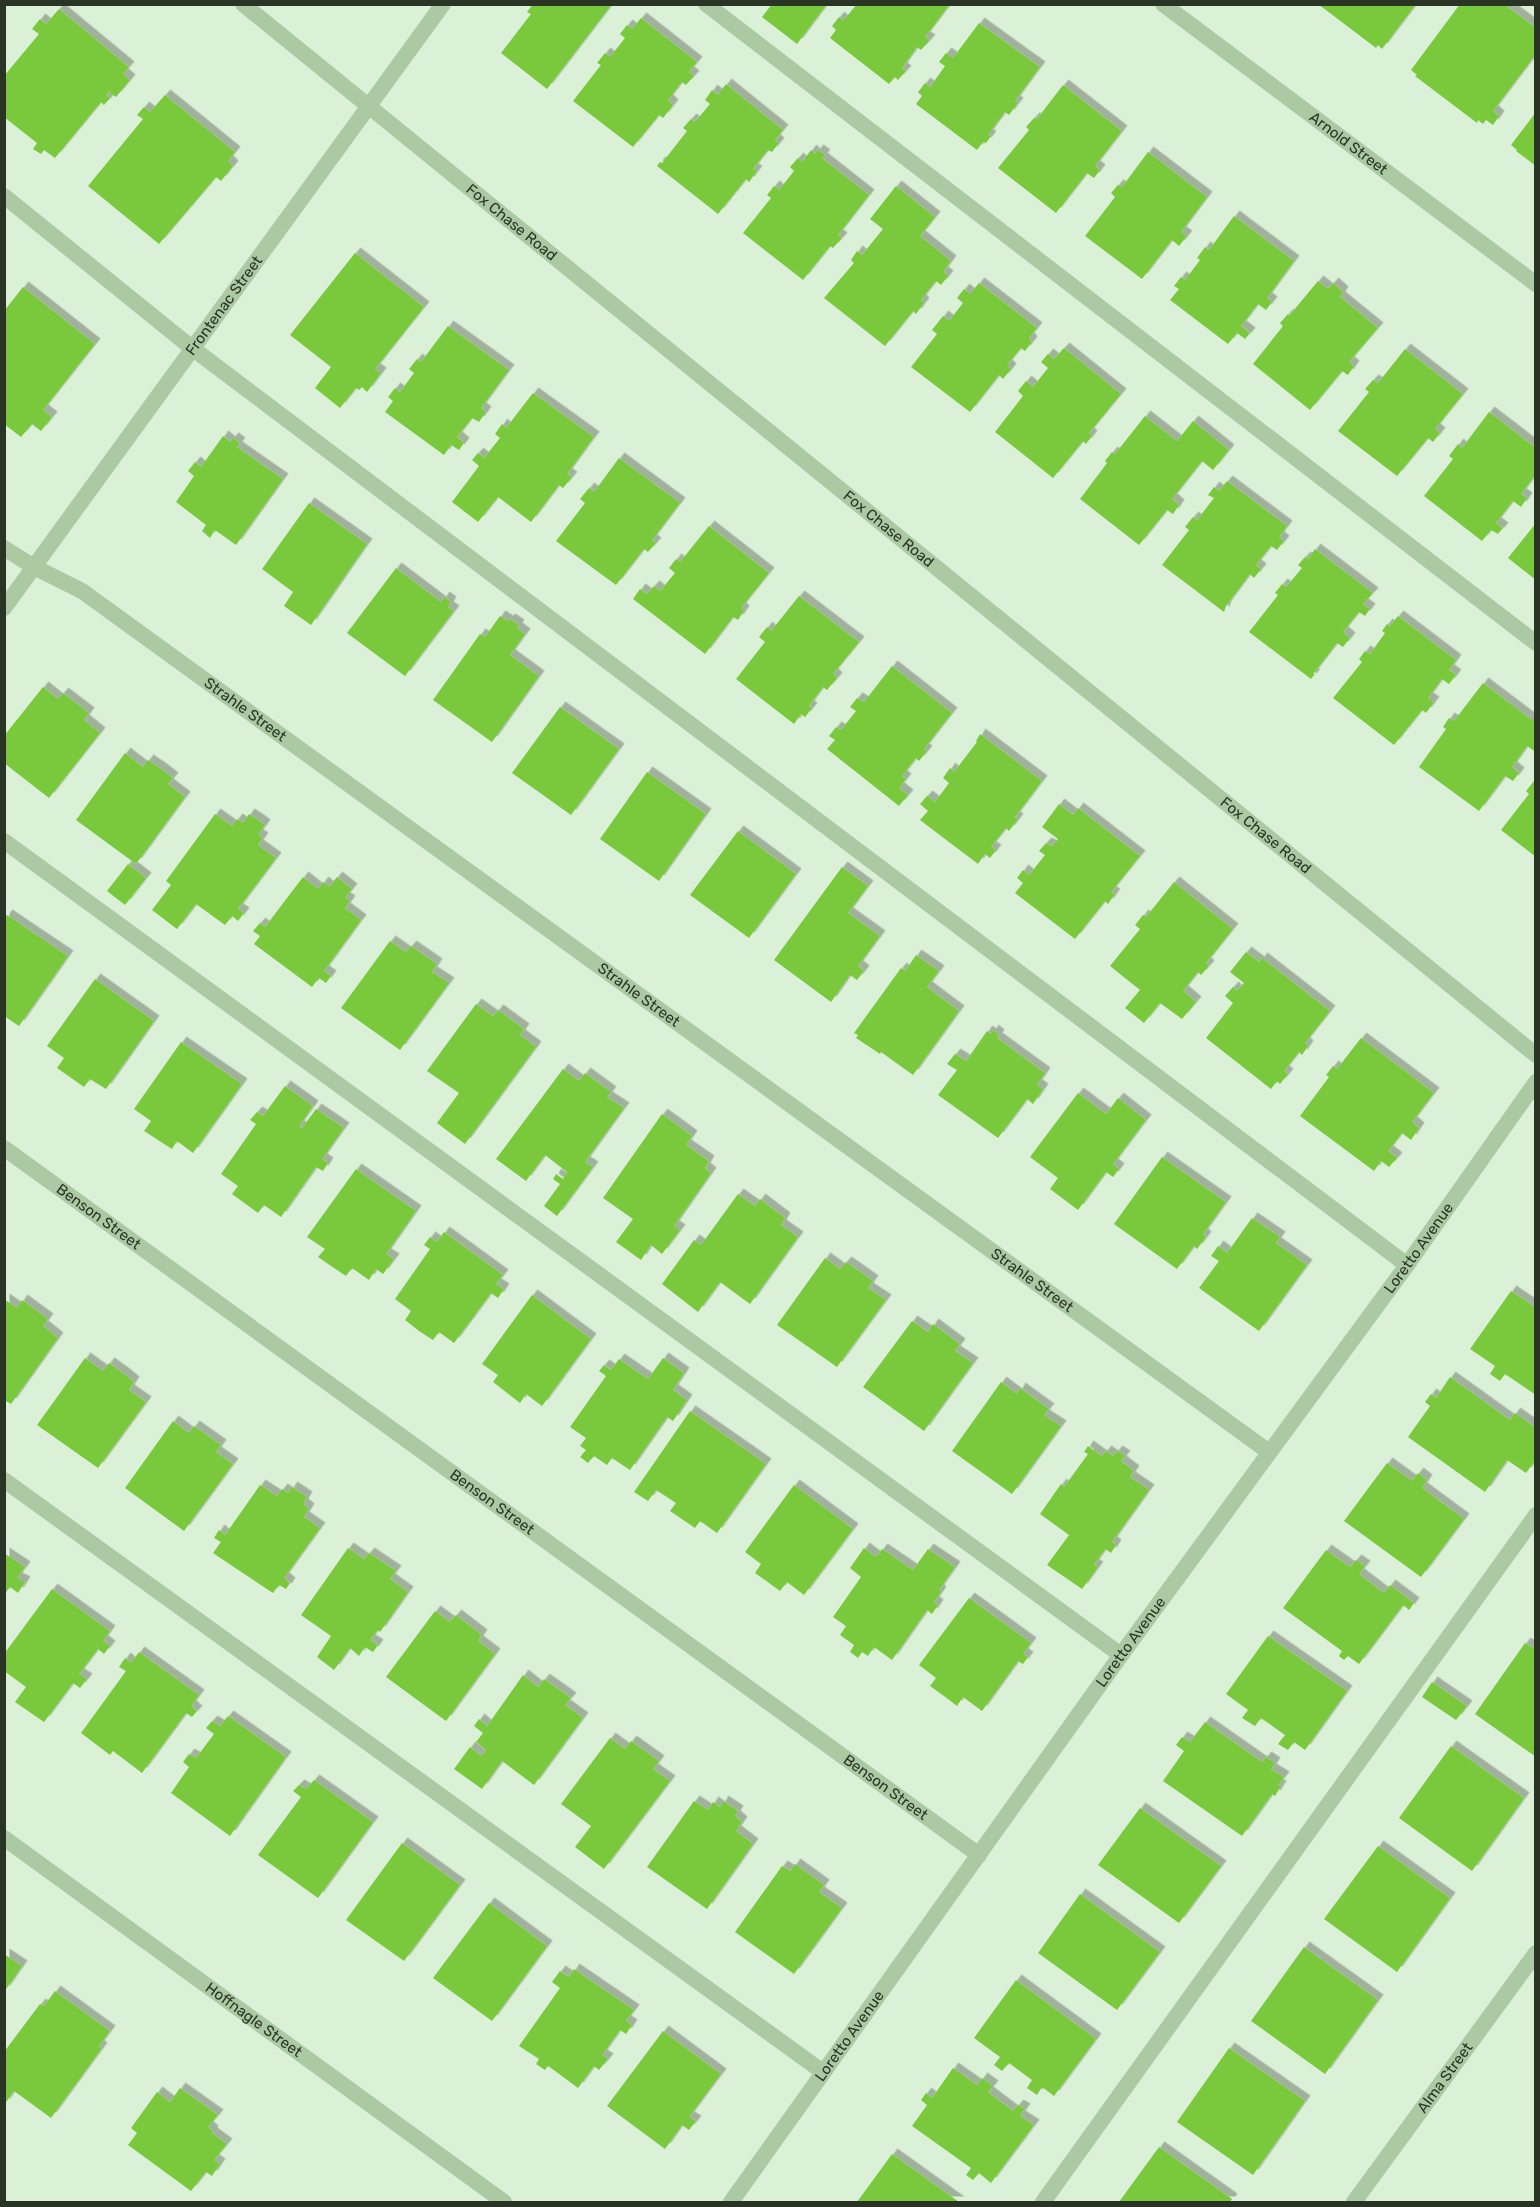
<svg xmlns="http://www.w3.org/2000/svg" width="1540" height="2207" font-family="Rubik,sans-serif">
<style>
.building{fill:#7ac93d;filter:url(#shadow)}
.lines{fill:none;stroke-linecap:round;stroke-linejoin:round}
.service{stroke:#abc9a3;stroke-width:16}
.minor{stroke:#abc9a3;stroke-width:16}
.labels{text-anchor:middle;stroke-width:4.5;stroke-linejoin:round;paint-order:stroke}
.street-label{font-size:15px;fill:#2a3425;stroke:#e6f9e3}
</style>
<defs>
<filter id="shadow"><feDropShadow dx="5.5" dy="-5.5" stdDeviation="0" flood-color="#0004"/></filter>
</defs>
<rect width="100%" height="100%" fill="#dbf1d7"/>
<!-- building -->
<g class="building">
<path d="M533 4H612L547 89 501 53 531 14 527 12Z"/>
<path d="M772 4H827L797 44 762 17Z"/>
<path d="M857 4H950L925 37 930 40 921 50 917 47 902 68 906 71 898 80 895 77 889 84 830 38 836 30 832 26 839 17 843 21Z"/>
<path d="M1318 4H1416L1382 49 1378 45 1376 48Z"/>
<path d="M1460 4H1504L1536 28V54L1493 111 1499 116 1493 125 1486 120 1483 124 1478 120 1477 123 1415 76 1417 75 1411 70Z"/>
<path d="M59 9 129 67 123 74 130 80 116 97 109 92 106 95 110 98 104 105 101 102 55 158 44 150 41 154 33 149 37 143 4 117V76L39 34 32 29 40 19 46 24Z"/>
<path d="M641 18 697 62 689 72 694 76 686 85 682 82 668 100 673 105 663 118 659 115 633 147 573 101 601 65 597 63 605 53 610 57 625 38 620 34 627 25 632 29Z"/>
<path d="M979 23 1040 67 1015 101 1018 103 1009 115 1005 112 988 135 991 136 986 143 983 142 977 150 916 104 922 96 918 92 925 83 930 87 945 66 939 62 946 53 953 58Z"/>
<path d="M726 84 783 130 775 140 779 143 772 152 768 150 753 169 757 171 749 182 746 179 718 214 657 166 660 162 662 163 687 131 683 128 691 119 695 122 710 104 705 100 712 90 718 95Z"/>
<path d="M1063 85 1122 131 1095 166 1100 170 1094 178 1087 173 1056 213 998 168 1029 130 1026 127 1034 118 1037 119Z"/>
<path d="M165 95 235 152 228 161 233 166 221 181 216 177 159 244 88 186 143 119 137 115 144 107 150 112Z"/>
<path d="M1536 112V166L1516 151 1517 150 1511 145Z"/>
<path d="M811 150 815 154 818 150 825 155 822 158 869 195 838 235 842 238 833 248 830 246 803 280 743 233 771 198 767 195 774 186 779 190 794 171 790 167 798 158 802 162Z"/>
<path d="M1148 152 1207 197 1181 232 1187 236 1179 246 1172 240 1142 279 1085 236 1115 197 1111 193 1118 185 1122 187Z"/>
<path d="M896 186 935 217 920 236 951 261 943 272 948 276 941 285 936 281 921 300 924 303 916 314 913 311 885 346 824 298 854 263 851 260 857 251 862 255 883 229 870 219Z"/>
<path d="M1234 216 1294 261 1267 298 1272 302 1266 310 1258 304 1241 326 1250 333 1245 339 1237 333 1228 344 1170 300 1179 289 1174 286 1181 277 1185 280 1200 260 1197 258 1205 247 1209 250Z"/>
<path d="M355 253 424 307 375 369 381 373 367 392 362 387 359 390 356 388 340 408 315 388 331 367 290 335Z"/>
<path d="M1318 281 1328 289 1333 283 1343 292 1340 297 1378 328 1349 362 1354 366 1348 375 1342 371 1310 410 1253 364 1283 326 1280 323 1288 314 1289 316Z"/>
<path d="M979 283 1037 328 1029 338 1032 342 1025 351 1021 348 1007 365 1011 369 1003 379 999 375 970 412 911 367 937 334 932 330 943 316 949 321 963 303 957 298 964 289 970 294Z"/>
<path d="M23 287 95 344 43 410 52 417 41 431 32 424 21 437 4 424V311Z"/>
<path d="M448 326 509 370 481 408 486 412 479 422 472 418 457 437 464 443 459 450 451 445 444 455 385 412 393 401 388 397 395 388 400 392 414 373 409 369 417 359 421 362Z"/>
<path d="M1064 348 1121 394 1089 433 1092 436 1086 444 1083 441 1053 478 995 432 1023 396 1018 391 1026 381 1033 387 1048 368 1041 362 1048 354 1054 359Z"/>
<path d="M1405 349 1463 394 1435 429 1440 433 1433 442 1428 438 1397 476 1338 431 1369 392 1365 389 1373 380 1378 383Z"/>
<path d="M533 393 594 437 567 474 572 477 563 488 559 485 531 522 498 497 478 522 452 502 479 466 472 460 478 453 484 458 500 438 495 434 502 424 506 428Z"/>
<path d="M1489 412 1536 448V474L1521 494 1527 498 1521 507 1513 501 1496 523 1503 528 1498 534 1491 530 1482 541 1424 496 1453 459 1449 456 1458 444 1462 448Z"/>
<path d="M1145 416 1177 441 1193 421 1229 450 1213 470 1202 461 1172 499 1179 505 1173 514 1167 510 1139 545 1080 499 1107 463 1105 461 1112 452 1115 454Z"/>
<path d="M223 436 230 442 233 438 240 443 237 447 283 479 236 545 215 530 210 538 202 531 206 525 176 502 194 476 188 471 195 462 201 467Z"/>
<path d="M619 458 680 503 652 540 656 543 648 552 644 549 616 585 556 541 585 503 580 499 589 488 594 492Z"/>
<path d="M1227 481 1287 526 1279 537 1284 541 1277 550 1271 546 1256 565 1261 569 1254 578 1250 574 1226 606 1224 612 1162 565 1189 530 1185 527 1193 517 1197 520 1214 498 1208 495 1214 487 1219 491Z"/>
<path d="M309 503 367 544 311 625 284 606 293 592 262 569Z"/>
<path d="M1536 523V580L1508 558Z"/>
<path d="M709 526 769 573 741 608 744 611 738 620 733 617 705 654 633 599 640 589 647 594 654 586 660 591 675 573 669 568 676 559 680 562Z"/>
<path d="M1315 549 1373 593 1363 604 1370 609 1365 616 1359 612 1343 632 1350 638 1343 647 1337 643 1313 674H1315L1311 679 1249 632 1278 595 1275 593 1282 584 1286 587 1302 568 1298 565 1305 557 1308 559Z"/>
<path d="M396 568 441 602 444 597 451 602 448 607 454 611 405 676 347 633Z"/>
<path d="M799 596 859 642 833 674 837 678 827 690 823 687 809 706 812 708 805 717 801 714 794 724 736 679 765 642 759 637 767 627 771 631Z"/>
<path d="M500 616 508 621 510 619 519 625 517 628 525 634 510 655 539 676 492 742 433 700 480 634 485 637Z"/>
<path d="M1398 616 1456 660 1449 670 1456 675 1449 684 1442 679 1428 698 1434 702 1426 713 1422 710 1394 745 1333 698 1362 662 1359 659 1365 651 1370 654 1385 633 1382 631 1387 624 1390 626Z"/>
<path d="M892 666 952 713 924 749 927 751 919 761 916 758 902 776 906 779 899 788 908 795 899 806 827 749 835 740 829 736 836 727 841 730 856 711 850 707 857 698 864 702Z"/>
<path d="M1483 683 1536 723V736L1534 739 1536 740V752L1527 746 1512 767 1519 773 1513 781 1505 776 1479 811 1419 767 1446 729 1443 727 1449 718 1454 721Z"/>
<path d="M43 687 58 699 63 693 89 713 84 720 100 733 49 798 4 763V736Z"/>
<path d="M560 707 619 749 571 815 512 773Z"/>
<path d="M980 734 1042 781 1015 817 1018 819 1009 831 1006 828 991 847 996 850 990 858 985 854 978 864 920 820 928 811 920 804 927 796 935 802 949 783 943 778 950 768 954 772 977 742 976 741Z"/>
<path d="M125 753 143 767 148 760 160 768 173 778 168 784 185 797 136 864 76 820Z"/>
<path d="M647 772 706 814 659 881 600 839Z"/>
<path d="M1534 781 1536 783V857L1501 830 1529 794 1526 791Z"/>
<path d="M1059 804 1073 815 1078 808 1140 856 1111 892 1115 894 1108 904 1105 901 1075 939 1015 893 1023 883 1017 878 1023 870 1029 875 1045 855 1039 851 1046 843 1052 846 1058 839 1042 827Z"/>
<path d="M215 814 232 826 237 819 243 823 249 814 257 819 265 825 258 835 263 838 258 845 276 858 238 909 244 913 238 921 232 916 225 925 196 904 177 929 152 910 171 885 166 881Z"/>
<path d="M738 831 796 874 749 938 690 895Z"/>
<path d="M128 864 146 878 125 905 107 891Z"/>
<path d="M842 867 868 886 848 913 880 936 858 966 864 971 857 980 850 975 831 1002 774 960Z"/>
<path d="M303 877 318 889 323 882 329 887 337 877 352 889 345 898 350 901 345 908 361 920 324 971 331 976 326 983 319 978 312 987 254 944 260 936 253 931 260 923 265 927Z"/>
<path d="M1174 882 1233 929 1206 963 1209 966 1201 975 1198 972 1183 991 1196 1002 1182 1019 1160 1003 1144 1023 1125 1008 1140 990 1110 966 1140 929 1135 925 1143 915 1146 917Z"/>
<path d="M7 915 68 956 19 1026 4 1016V919Z"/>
<path d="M390 941 406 952 411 946 437 964 432 972 449 983 400 1050 341 1008Z"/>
<path d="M1246 952 1259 962 1262 958 1330 1011 1305 1043 1308 1046 1302 1055 1299 1052 1284 1071 1288 1074 1280 1084 1277 1081 1271 1089 1206 1038 1233 1003 1225 996 1233 987 1237 991 1244 983 1230 972Z"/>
<path d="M916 955 939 971 927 987 959 1011 913 1075 881 1052 880 1054 856 1038 858 1035 854 1033 901 968 905 971Z"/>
<path d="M95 979 154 1021 106 1089 90 1079 84 1087 57 1068 64 1058 47 1046Z"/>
<path d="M476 1004 493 1016 498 1010 524 1029 520 1035 536 1047 465 1144 437 1123 459 1093 427 1071Z"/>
<path d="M993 1030 999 1035 997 1038 1045 1073 1037 1085 1043 1089 1033 1104 1027 1099 998 1138 938 1095 957 1070 947 1064 955 1054 966 1061 987 1031 991 1034Z"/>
<path d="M1361 1038 1434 1093 1412 1122 1419 1128 1411 1140 1402 1133 1388 1151 1397 1158 1389 1167 1381 1161 1374 1171 1300 1116 1329 1077 1326 1075 1333 1066 1337 1069Z"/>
<path d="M181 1042 242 1084 193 1153 177 1141 172 1149 144 1131 151 1121 134 1109Z"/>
<path d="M563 1069 579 1081 585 1073 611 1092 607 1097 624 1108 585 1162 593 1167 557 1216 544 1206 560 1184 553 1179 556 1174 563 1179 567 1172 545 1155 526 1181 496 1159Z"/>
<path d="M285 1086 313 1106 299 1126 302 1128 316 1109 344 1128 322 1159 328 1163 323 1171 316 1167 281 1217 264 1205 258 1213 232 1194 238 1186 221 1174 256 1124 250 1120 257 1112 263 1116Z"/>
<path d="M1078 1093 1106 1114 1118 1098 1146 1120 1113 1164 1119 1169 1113 1177 1106 1172 1078 1210 1050 1189 1058 1178 1030 1157Z"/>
<path d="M662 1114 692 1136 686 1145 709 1161 705 1168 711 1173 674 1226 680 1230 662 1254 651 1245 641 1260 616 1242 633 1219 603 1198Z"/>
<path d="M1162 1157 1226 1202 1203 1234 1206 1237 1197 1249 1194 1246 1177 1269 1114 1224Z"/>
<path d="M356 1169 416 1211 386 1254 394 1259 383 1274 376 1269 369 1280 352 1268 346 1276 334 1268 318 1257 325 1249 307 1237Z"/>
<path d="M738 1194 755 1206 760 1199 773 1209 785 1218 781 1225 798 1237 750 1304 720 1282 698 1312 662 1284 694 1240 701 1245Z"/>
<path d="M1252 1218 1280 1237 1276 1243 1307 1265 1259 1331 1199 1288 1219 1261 1211 1256 1218 1246 1227 1253Z"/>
<path d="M444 1232 503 1275 496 1284 504 1289 498 1298 491 1293 454 1343 439 1332 433 1340 419 1331 405 1320 411 1311 395 1299 430 1249 424 1245 430 1237 437 1242Z"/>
<path d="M825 1258 840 1269 846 1262 862 1273 873 1281 868 1288 886 1300 837 1367 777 1325Z"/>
<path d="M1511 1291 1536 1308V1395L1505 1374 1500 1381 1490 1374 1495 1366 1470 1349Z"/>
<path d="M532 1295 591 1339 542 1406 526 1394 520 1403 493 1382 498 1375 482 1364Z"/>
<path d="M4 1299 17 1308 22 1300 48 1319 43 1326 58 1338 11 1404 4 1400Z"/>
<path d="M912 1321 928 1332 933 1324 960 1344 955 1351 973 1363 924 1431 863 1387Z"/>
<path d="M85 1358 103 1371 109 1363 123 1373 134 1382 129 1390 146 1402 98 1468 37 1425Z"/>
<path d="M663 1358 684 1373 673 1390 687 1400 673 1421 667 1417 630 1470 612 1458 607 1465 594 1456 588 1463 580 1457 586 1450 580 1446 586 1438 570 1427 606 1376 599 1371 604 1365 611 1370 619 1359 648 1379Z"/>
<path d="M1450 1377 1510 1420 1515 1413 1536 1428V1459L1526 1473 1507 1460 1485 1492 1408 1437 1430 1406 1425 1402 1431 1394 1436 1398Z"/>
<path d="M1001 1382 1017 1394 1020 1388 1049 1409 1044 1415 1061 1426 1012 1494 952 1451Z"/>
<path d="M690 1411 766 1464 717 1533 700 1521 695 1528 670 1511 676 1503 656 1490 648 1501 634 1492Z"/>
<path d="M173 1421 189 1433 194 1426 221 1445 216 1452 233 1464 184 1531 125 1488Z"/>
<path d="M1088 1446 1102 1456 1106 1451 1113 1456 1117 1451 1125 1456 1121 1461 1134 1471 1130 1477 1149 1490 1112 1542 1116 1545 1111 1553 1105 1549 1094 1565 1098 1567 1082 1589 1047 1565 1069 1535 1040 1514 1061 1484 1064 1487 1088 1454 1084 1452Z"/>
<path d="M1387 1463 1412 1481 1418 1473 1427 1480 1422 1488 1464 1519 1421 1577 1344 1521Z"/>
<path d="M260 1485 277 1496 282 1489 288 1493 292 1487 307 1497 303 1504 309 1509 304 1517 320 1528 284 1578 290 1583 286 1589 279 1585 273 1593 213 1553 221 1542 214 1538 219 1530 225 1535Z"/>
<path d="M794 1485 853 1529 804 1595 787 1582 780 1591 769 1583 755 1573 761 1564 745 1552Z"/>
<path d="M348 1548 364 1559 369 1553 396 1571 390 1579 408 1592 380 1632 378 1630 370 1640 378 1645 373 1652 365 1647 359 1656 350 1648 334 1670 317 1657 331 1636 301 1615Z"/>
<path d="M864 1548 876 1557 882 1549 913 1570 928 1549 955 1567 939 1590 941 1592 934 1602 938 1605 932 1614 927 1610 892 1660 874 1647 868 1656 862 1652 858 1658 853 1654 850 1652 854 1645 840 1635 846 1626 833 1617 861 1577 850 1568Z"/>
<path d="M1326 1550 1350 1567 1356 1560 1365 1566 1359 1574 1384 1593 1390 1585 1414 1603 1409 1610 1403 1605 1359 1664 1348 1656 1344 1660 1339 1656 1342 1651 1283 1608Z"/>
<path d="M4 1553 25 1567 17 1578 25 1582 18 1593 10 1587 4 1595Z"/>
<path d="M52 1589 110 1631 103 1641 110 1646 104 1654 98 1649 79 1674 87 1679 80 1688 73 1683 44 1722 15 1702 26 1687 4 1671V1654Z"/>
<path d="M969 1598 1031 1643 1023 1654 1028 1657 1023 1664 1018 1661 982 1711 963 1697 957 1706 948 1699 930 1686 936 1678 919 1665Z"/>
<path d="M435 1611 450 1622 456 1615 482 1635 478 1641 495 1654 446 1721 386 1677Z"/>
<path d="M1268 1636 1347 1691 1305 1750 1294 1742 1288 1750 1278 1744 1285 1735 1261 1718 1255 1726 1242 1718 1248 1710 1226 1694Z"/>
<path d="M1525 1643 1536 1650V1757L1475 1714Z"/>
<path d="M139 1652 199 1695 191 1706 197 1711 192 1717 186 1713 142 1773 113 1751 110 1755 81 1733 126 1671 119 1667 125 1658 131 1663Z"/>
<path d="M523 1675 538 1687 544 1679 571 1698 565 1705 583 1718 534 1785 502 1761 482 1789 454 1769 470 1747 481 1756 486 1750 476 1742 483 1733 474 1726 479 1719 487 1726Z"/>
<path d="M1432 1682 1467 1706 1456 1720 1422 1697Z"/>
<path d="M228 1716 286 1757 230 1836 171 1793 189 1767 183 1762 189 1754 196 1758 214 1734 206 1728 212 1721 220 1726Z"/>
<path d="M1205 1722 1262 1762 1266 1757 1275 1763 1271 1769 1284 1777 1278 1785 1281 1786 1275 1796 1272 1794 1242 1836 1163 1781 1184 1751 1176 1745 1182 1737 1190 1742Z"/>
<path d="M610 1738 625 1749 631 1741 659 1761 653 1769 670 1781 604 1869 575 1847 591 1826 561 1804Z"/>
<path d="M1451 1746 1524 1798 1472 1871 1399 1818Z"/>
<path d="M314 1780 373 1822 318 1898 258 1855 301 1797 293 1791 299 1785 306 1789Z"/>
<path d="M694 1801 708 1810 713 1802 720 1807 723 1801 738 1811 735 1816 742 1822 736 1831 753 1844 707 1909 647 1867Z"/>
<path d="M1140 1808 1221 1866 1179 1923 1098 1865Z"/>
<path d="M402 1843 460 1885 404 1961 346 1920Z"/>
<path d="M1378 1846 1450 1898 1397 1972 1324 1919Z"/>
<path d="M795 1864 824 1885 819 1892 842 1908 794 1974 735 1932 782 1866 790 1871Z"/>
<path d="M1080 1894 1160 1952 1117 2010 1038 1953Z"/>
<path d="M489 1903 547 1946 492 2021 433 1978Z"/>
<path d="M1304 1947 1378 2000 1325 2074 1251 2021Z"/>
<path d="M4 1954 22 1966 4 1992Z"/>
<path d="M574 1969 634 2010 626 2021 632 2025 626 2034 620 2030 602 2055 608 2059 599 2070 594 2066 578 2088 551 2068 548 2066 545 2070 536 2064 539 2059 519 2046 560 1988 552 1982 560 1971 569 1977Z"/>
<path d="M1016 1980 1096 2039 1054 2096 1042 2087 1037 2095 1027 2088 1032 2080 1009 2063 1002 2071 994 2065 1000 2057 974 2038Z"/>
<path d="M55 1991 110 2031 99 2046 102 2048 51 2118 14 2091 4 2105V2052L40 2004 44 2006Z"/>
<path d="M663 2031 721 2074 689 2117 696 2121 689 2130 682 2125 665 2149 607 2106Z"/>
<path d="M1229 2048 1305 2101 1253 2175 1177 2122Z"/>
<path d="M953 2068 977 2085 982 2078 993 2086 988 2092 1013 2111 1018 2105 1025 2109 1020 2116 1034 2125 991 2183 979 2173 973 2180 966 2175 971 2168 912 2126 927 2105 921 2100 926 2093 932 2098Z"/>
<path d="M180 2088 218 2115 208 2127 213 2131 212 2133 227 2144 214 2160 220 2164 212 2176 206 2172 191 2191 128 2145 137 2133 131 2128 157 2092 170 2102Z"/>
<path d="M1159 2147 1232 2199 1230 2202H1119Z"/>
<path d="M892 2154 959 2202H857Z"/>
</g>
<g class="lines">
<!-- service -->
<g class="service">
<path d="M706 4 1536 643"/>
<path d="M4 196 192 348 1407 1265"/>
<path d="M4 841 1121 1655"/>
<path d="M4 1480 823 2072"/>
<path d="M1043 2202 1536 1515"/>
</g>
<!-- minor -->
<g class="minor">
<path id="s1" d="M243 4 1536 1055"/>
<path id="s2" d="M1163 4 1536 284"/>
<path id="s3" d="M4 548 34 567 82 591 1269 1452"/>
<path id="s4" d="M4 608 443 4"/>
<path id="s5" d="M4 1148 979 1855"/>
<path id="s6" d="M4 1838 504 2202"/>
<path id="s7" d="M731 2202 1121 1655 1407 1265 1536 1082"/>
<path id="s8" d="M1354 2202 1536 1953"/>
</g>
</g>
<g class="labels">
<!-- street labels -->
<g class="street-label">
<text dy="5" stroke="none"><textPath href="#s2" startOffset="232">Arnold Street</textPath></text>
<text dy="5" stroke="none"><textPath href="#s1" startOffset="346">Fox Chase Road</textPath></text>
<text dy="5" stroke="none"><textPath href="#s4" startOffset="374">Frontenac Street</textPath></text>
<text dy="5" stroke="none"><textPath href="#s1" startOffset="832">Fox Chase Road</textPath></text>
<text dy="5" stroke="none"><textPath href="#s3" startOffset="291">Strahle Street</textPath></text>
<text dy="5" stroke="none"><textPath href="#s1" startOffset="1318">Fox Chase Road</textPath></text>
<text dy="5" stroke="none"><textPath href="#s3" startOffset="777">Strahle Street</textPath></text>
<text dy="5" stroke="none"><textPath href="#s5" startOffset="117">Benson Street</textPath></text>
<text dy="5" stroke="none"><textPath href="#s7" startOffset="1176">Loretto Avenue</textPath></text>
<text dy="5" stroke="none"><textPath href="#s3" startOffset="1263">Strahle Street</textPath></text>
<text dy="5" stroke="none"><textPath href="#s5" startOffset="603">Benson Street</textPath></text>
<text dy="5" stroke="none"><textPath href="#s7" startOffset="688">Loretto Avenue</textPath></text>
<text dy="5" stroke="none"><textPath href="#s5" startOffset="1089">Benson Street</textPath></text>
<text dy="5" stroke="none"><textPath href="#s6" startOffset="309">Hoffnagle Street</textPath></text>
<text dy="5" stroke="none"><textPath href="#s7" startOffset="204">Loretto Avenue</textPath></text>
<text dy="5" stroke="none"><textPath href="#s8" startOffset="154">Alma Street</textPath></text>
</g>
</g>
<!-- border -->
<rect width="1540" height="2207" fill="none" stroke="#2a3425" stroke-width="12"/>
</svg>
